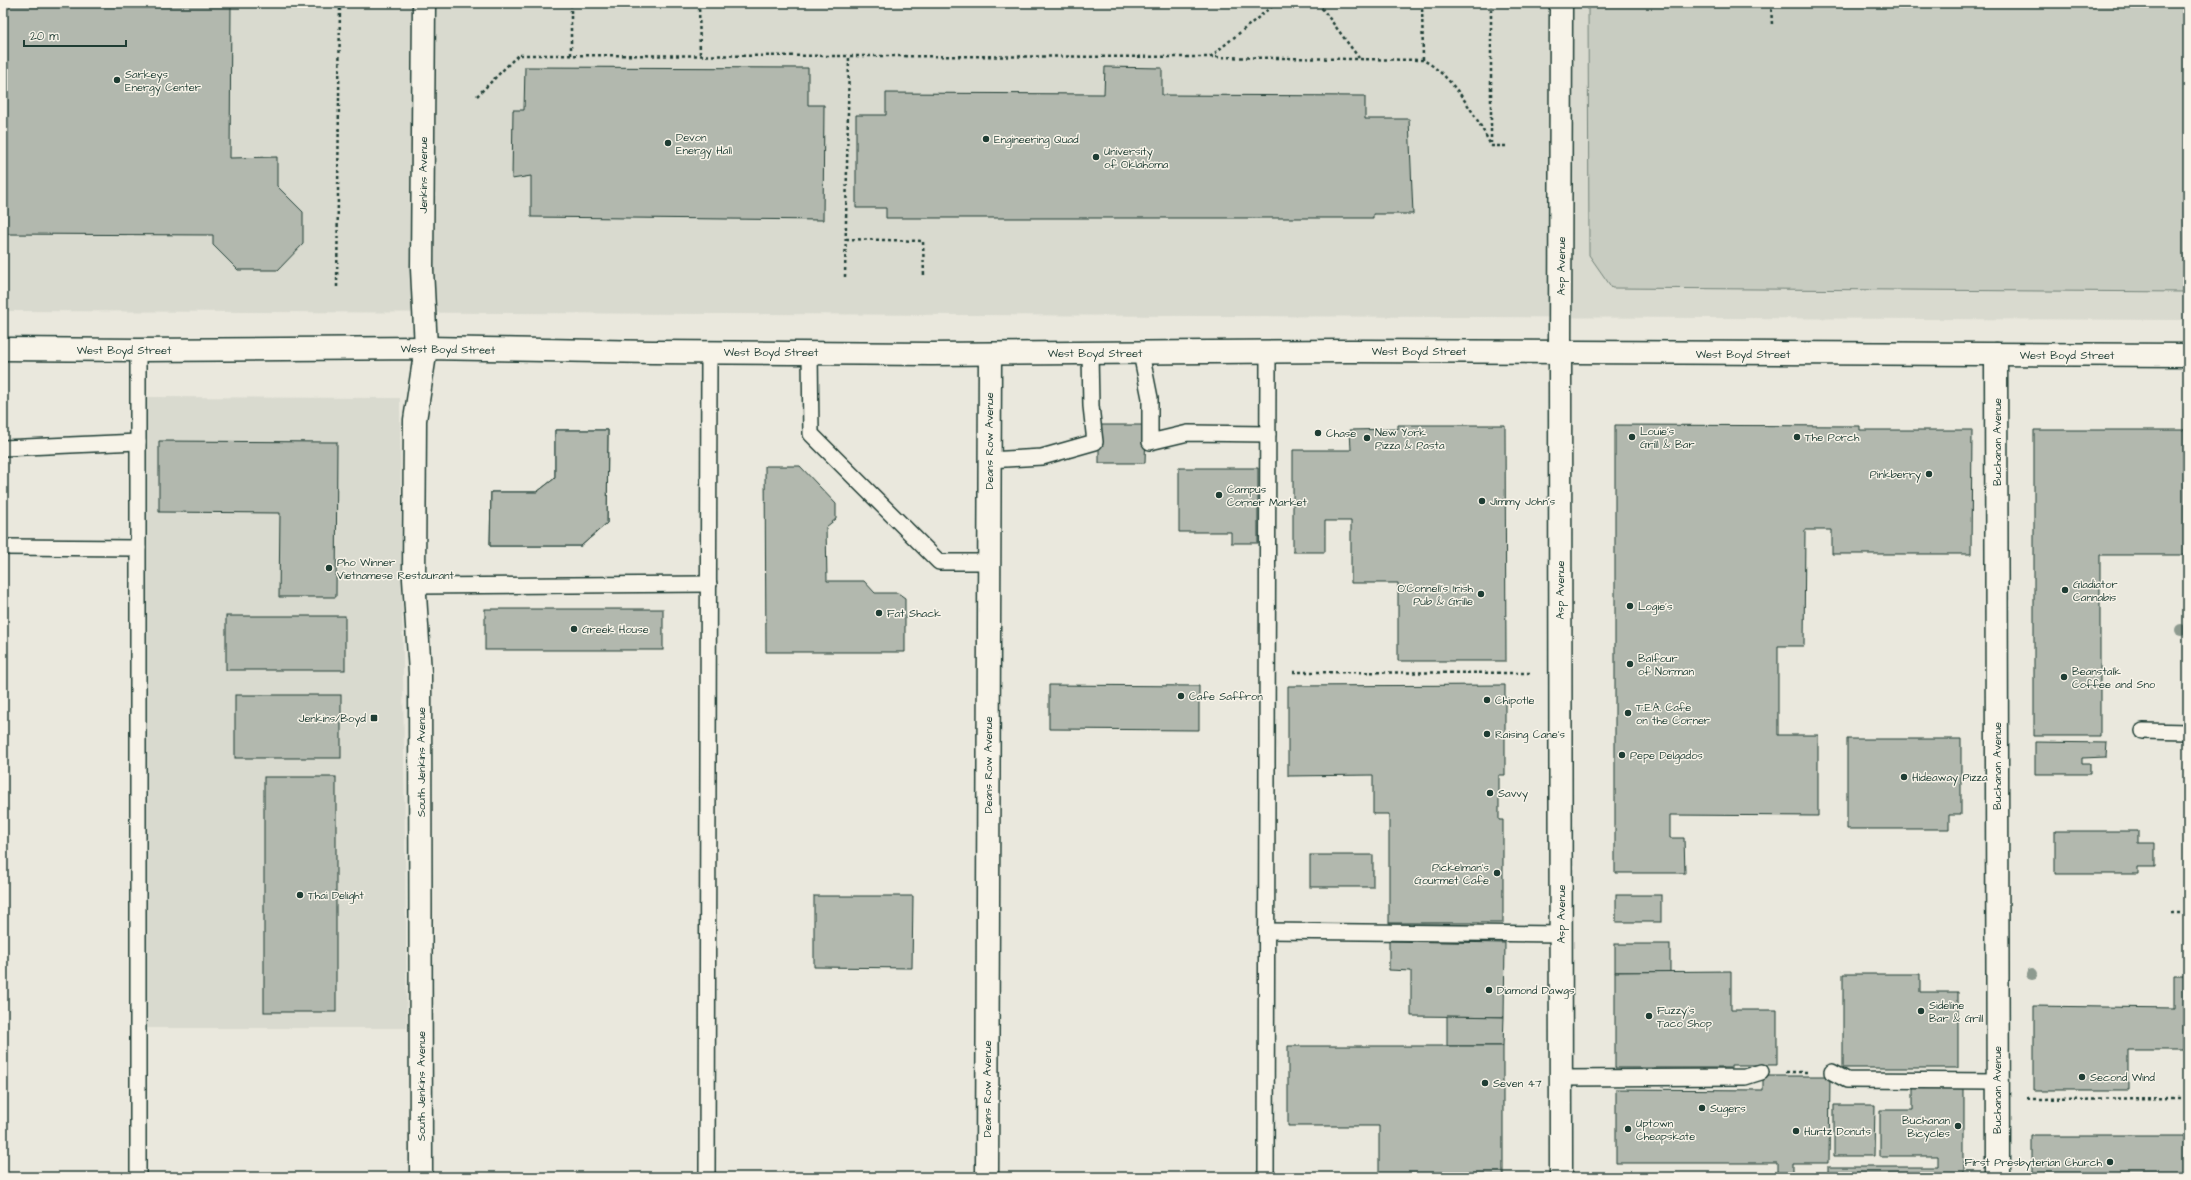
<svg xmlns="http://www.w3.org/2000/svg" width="2191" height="1180" font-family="'Architects Daughter',sans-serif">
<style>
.built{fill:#d9dacf}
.green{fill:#c8ccc1;stroke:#74847a}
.building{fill:#b2b8ae;stroke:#1f3d34}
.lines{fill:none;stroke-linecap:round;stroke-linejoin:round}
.lane-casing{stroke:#1f3d34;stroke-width:18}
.street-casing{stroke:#1f3d34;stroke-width:25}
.secondary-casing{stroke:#1f3d34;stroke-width:25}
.path{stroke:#1f3d34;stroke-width:2.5;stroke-dasharray:3 3;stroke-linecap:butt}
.lane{stroke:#f7f3e8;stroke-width:15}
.street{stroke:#f7f3e8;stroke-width:22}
.secondary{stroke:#f7f3e8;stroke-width:22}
.tree{fill:#8d9a8f}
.poi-dot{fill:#1f3d34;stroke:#f7f3e8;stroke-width:1.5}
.labels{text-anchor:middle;stroke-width:3;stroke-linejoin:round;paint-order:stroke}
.poi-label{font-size:11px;fill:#1f3d34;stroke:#f7f3e8;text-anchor:start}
.street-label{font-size:11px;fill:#1f3d34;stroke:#f7f3e8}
</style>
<rect width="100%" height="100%" fill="#eae8dd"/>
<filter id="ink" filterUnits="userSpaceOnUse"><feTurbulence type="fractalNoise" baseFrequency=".025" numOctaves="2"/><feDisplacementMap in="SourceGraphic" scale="8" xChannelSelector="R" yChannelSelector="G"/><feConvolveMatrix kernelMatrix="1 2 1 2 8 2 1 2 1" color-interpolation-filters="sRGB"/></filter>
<g filter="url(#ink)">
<!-- built -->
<g class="built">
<path d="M3 3H2188V320L3 311Z"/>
<path d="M145 397 400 398 407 1028H143Z"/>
</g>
<!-- green -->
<path class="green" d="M1588 3H2188V292L1612 288 1589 255Z"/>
<!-- building -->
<g class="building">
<path d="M3 3H231L230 158 277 157V186L303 212V244L278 270H238L213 245V235L3 234Z"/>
<path d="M525 67 808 68V105H824L823 220 531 217V176L512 179 513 110H524Z"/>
<path d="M1105 67 1162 68V95L1365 96V119H1409L1413 214H1373V218H886V208H856V115H886V93L1104 94Z"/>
<path d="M1099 425H1146L1145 463H1099Z"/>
<path d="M1398 425H1505L1506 661H1398V583H1351V521H1325V552H1293V450H1351L1350 430 1398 429Z"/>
<path d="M1615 425 1860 426V430H1972L1971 554H1832V530H1805L1804 646H1778V735H1818V816L1670 815V838H1684L1685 873H1615Z"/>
<path d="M555 430H608L607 523 581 546H490L491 492H537L555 478Z"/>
<path d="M555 430H608L607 523 581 546H490L491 492H537L555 478Z"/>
<path d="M2034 430H2188V555H2100V736H2034Z"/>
<path d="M159 441 337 442 336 597H279L280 513 159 512Z"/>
<path d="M765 466H800L836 504V519L826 527 827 581H864L875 593H898L905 598V652H766Z"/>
<path d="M1179 468H1258V543H1231V532H1179Z"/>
<rect x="485" y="609" width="178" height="41"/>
<rect x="226" y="616" width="119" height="54"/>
<path d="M1049 685 1199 686V730L1049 729Z"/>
<path d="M1505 685V775H1499V820H1503V923H1389V814H1373V775L1288 776V686Z"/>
<rect x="235" y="695" width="106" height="63"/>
<path d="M1847 739H1961V815H1949V829H1847Z"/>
<path d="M2035 742 2107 743 2106 757 2082 758V763H2090V774H2035Z"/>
<rect x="264" y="777" width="72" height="235"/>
<path d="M2055 831H2138V843H2155V867H2138V874H2055Z"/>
<rect x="1310" y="855" width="63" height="32"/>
<rect x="1616" y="895" width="45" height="27"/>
<path d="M814 896H913L912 968 814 967Z"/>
<path d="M1389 941 1505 943 1504 1017 1411 1016V971L1389 970Z"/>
<rect x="1615" y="944" width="55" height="28"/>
<path d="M1731 971V1010H1777V1065H1731V1068H1615V972Z"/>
<path d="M1843 974H1920V992H1958V1068H1843Z"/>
<path d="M2174 975H2188V1050H2128V1090H2034V1006L2174 1008Z"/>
<path d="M1447 1016 1504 1017 1503 1046H1447Z"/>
<path d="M1288 1046H1503V1177H1379V1126H1288Z"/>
<path d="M1763 1076H1830L1829 1163H1793V1176H1777V1163H1616V1089L1763 1090Z"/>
<path d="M1913 1088H1964V1177H1828V1167H1938V1156H1880V1110H1913Z"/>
<path d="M1834 1105H1875L1874 1156H1834Z"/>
<path d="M2032 1136H2187L2188 1177H2032Z"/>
</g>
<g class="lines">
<!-- lane casing -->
<g class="lane-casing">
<g id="lane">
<path d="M810 353 811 434 939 562H988"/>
<path d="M1141 353 1150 398V442L1188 433 1268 434"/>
<path d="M3 448 138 442"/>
<path d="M989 460 1042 457 1095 442 1091 406 1090 353"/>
<path d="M3 547 138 548"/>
<path d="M415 586 709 584"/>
<path d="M2143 731 2188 732"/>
<path d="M1266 931 1561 934"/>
<path d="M1832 1072 1847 1080 1996 1081"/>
<path d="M1561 1078 1745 1077 1761 1072"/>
<path d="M138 1177V350"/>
<path d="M707 1177 709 352"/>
<path d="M1266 1177 1268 351"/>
</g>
</g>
<!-- street casing -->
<g class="street-casing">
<g id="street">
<path d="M1560 353 1561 3"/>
<path d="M1996 354 1998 1177"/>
<path d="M987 1177 990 354"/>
</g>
</g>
<!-- secondary casing -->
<g class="secondary-casing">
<g id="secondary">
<path d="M3 349 138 350 426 348 652 352 932 354 1350 351 2188 355"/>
<path d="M1560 353 1561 1177"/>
<path d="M421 1177 420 673 414 579 415 420 426 348 422 269 424 3"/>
</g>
</g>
<!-- path -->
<g class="path">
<path d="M699 3 700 55"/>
<path d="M1318 3 1359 58"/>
<path d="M1422 3 1423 60C1451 74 1478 118 1491 146"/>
<path d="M1491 3V143"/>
<path d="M1771 3 1772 25"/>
<path d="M571 55V3"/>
<path d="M1210 57 1276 3"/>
<path d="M477 96 518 55 1209 57 1423 60"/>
<path d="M1491 146H1510"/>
<path d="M846 239 923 241 924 277"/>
<path d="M845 277 849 56"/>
<path d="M337 287 340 3"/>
<path d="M1293 672 1532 673"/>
<path d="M2171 913H2188"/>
<path d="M1786 1072H1807"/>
<path d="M2027 1099 2188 1098"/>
</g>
<!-- lane -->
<use href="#lane" class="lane"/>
<!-- street -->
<use href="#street" class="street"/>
<!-- secondary -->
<use href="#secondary" class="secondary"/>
</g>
<!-- trees -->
<g class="tree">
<circle cx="2181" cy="630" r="6"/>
<circle cx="2032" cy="974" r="6"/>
</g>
</g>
<!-- markers -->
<g class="poi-dot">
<circle cx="117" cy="80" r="4"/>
<circle cx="986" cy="139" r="4"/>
<circle cx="668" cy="143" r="4"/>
<circle cx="1096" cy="157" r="4"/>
<circle cx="1318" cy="433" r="4"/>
<circle cx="1632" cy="437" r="4"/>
<circle cx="1797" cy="437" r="4"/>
<circle cx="1367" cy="438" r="4"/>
<circle cx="1929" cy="474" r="4"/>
<circle cx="1219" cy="495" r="4"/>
<circle cx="1482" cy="501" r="4"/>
<circle cx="329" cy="568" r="4"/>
<circle cx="2065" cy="590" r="4"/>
<circle cx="1481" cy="594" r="4"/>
<circle cx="1630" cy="606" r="4"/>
<circle cx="879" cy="613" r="4"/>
<circle cx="574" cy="629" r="4"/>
<circle cx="1630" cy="664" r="4"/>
<circle cx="2064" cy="677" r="4"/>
<circle cx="1181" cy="696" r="4"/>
<circle cx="1487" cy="700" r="4"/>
<circle cx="1628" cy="713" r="4"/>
<rect x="370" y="714" width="8" height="8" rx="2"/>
<circle cx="1487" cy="734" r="4"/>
<circle cx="1622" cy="755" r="4"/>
<circle cx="1904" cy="777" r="4"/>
<circle cx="1490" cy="793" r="4"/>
<circle cx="1497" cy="873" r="4"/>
<circle cx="300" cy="895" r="4"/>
<circle cx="1489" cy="990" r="4"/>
<circle cx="1921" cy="1011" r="4"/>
<circle cx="1649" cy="1016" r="4"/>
<circle cx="2082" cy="1077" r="4"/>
<circle cx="1485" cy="1083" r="4"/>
<circle cx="1702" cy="1108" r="4"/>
<circle cx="1958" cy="1126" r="4"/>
<circle cx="1628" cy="1129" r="4"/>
<circle cx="1796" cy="1131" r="4"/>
<circle cx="2110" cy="1162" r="4"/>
</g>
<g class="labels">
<!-- poi labels -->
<g class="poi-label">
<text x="125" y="78">Sarkeys<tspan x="125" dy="13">Energy Center</tspan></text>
<text x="676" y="141">Devon<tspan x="676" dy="13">Energy Hall</tspan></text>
<text x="994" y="143">Engineering Quad</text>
<text x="1104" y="155">University<tspan x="1104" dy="13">of Oklahoma</tspan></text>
<text x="1640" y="435">Louie's<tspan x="1640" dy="13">Grill &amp; Bar</tspan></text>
<text x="1375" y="436">New York<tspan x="1375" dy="13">Pizza &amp; Pasta</tspan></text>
<text x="1326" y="437">Chase</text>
<text x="1805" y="441">The Porch</text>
<text x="1921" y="478" text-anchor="end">Pinkberry</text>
<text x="1227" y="493">Campus<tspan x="1227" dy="13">Corner Market</tspan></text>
<text x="1490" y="505">Jimmy John's</text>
<text x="337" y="566">Pho Winner<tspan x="337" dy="13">Vietnamese Restaurant</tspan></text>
<text x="2073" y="588">Gladiator<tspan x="2073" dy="13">Cannabis</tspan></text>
<text x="1473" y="592" text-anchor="end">O'Connell's Irish<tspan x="1473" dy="13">Pub &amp; Grille</tspan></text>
<text x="1638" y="610">Logie's</text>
<text x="887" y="617">Fat Shack</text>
<text x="582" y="633">Greek House</text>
<text x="1638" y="662">Balfour<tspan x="1638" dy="13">of Norman</tspan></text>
<text x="2072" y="675">Beanstalk<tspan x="2072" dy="13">Coffee and Sno</tspan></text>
<text x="1189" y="700">Cafe Saffron</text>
<text x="1495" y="704">Chipotle</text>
<text x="1636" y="711">T.E.A. Cafe<tspan x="1636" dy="13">on the Corner</tspan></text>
<text x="366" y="722" text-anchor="end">Jenkins/Boyd</text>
<text x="1495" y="738">Raising Cane's</text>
<text x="1630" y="759">Pepe Delgados</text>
<text x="1912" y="781">Hideaway Pizza</text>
<text x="1498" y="797">Savvy</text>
<text x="1489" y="871" text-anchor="end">Pickelman's<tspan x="1489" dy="13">Gourmet Cafe</tspan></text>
<text x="308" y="899">Thai Delight</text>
<text x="1497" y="994">Diamond Dawgs</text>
<text x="1929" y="1009">Sideline<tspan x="1929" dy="13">Bar &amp; Grill</tspan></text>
<text x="1657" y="1014">Fuzzy's<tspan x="1657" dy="13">Taco Shop</tspan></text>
<text x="2090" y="1081">Second Wind</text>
<text x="1493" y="1087">Seven 47</text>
<text x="1710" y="1112">Sugers</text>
<text x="1950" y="1124" text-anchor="end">Buchanan<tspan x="1950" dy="13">Bicycles</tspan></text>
<text x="1636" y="1127">Uptown<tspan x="1636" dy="13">Cheapskate</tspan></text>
<text x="1804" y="1135">Hurtz Donuts</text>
<text x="2102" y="1166" text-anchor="end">First Presbyterian Church</text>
</g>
<!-- street labels -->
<g class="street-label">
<text transform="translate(423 175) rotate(-90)" y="4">Jenkins Avenue</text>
<text transform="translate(1561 266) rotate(-90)" y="4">Asp Avenue</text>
<text transform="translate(448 349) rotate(1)" y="4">West Boyd Street</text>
<text x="124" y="354">West Boyd Street</text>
<text x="1419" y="355">West Boyd Street</text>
<text x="771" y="356">West Boyd Street</text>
<text x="1095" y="357">West Boyd Street</text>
<text x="1743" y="358">West Boyd Street</text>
<text x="2067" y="359">West Boyd Street</text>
<text transform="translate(989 441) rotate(-90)" y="4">Deans Row Avenue</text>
<text transform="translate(1997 442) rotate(-90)" y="4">Buchanan Avenue</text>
<text transform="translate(1560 590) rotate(-90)" y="4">Asp Avenue</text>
<text transform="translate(421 762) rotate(-90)" y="4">South Jenkins Avenue</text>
<text transform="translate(988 765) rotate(-90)" y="4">Deans Row Avenue</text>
<text transform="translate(1997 766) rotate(-90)" y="4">Buchanan Avenue</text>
<text transform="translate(1561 914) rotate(-90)" y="4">Asp Avenue</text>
<text transform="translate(421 1086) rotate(-90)" y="4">South Jenkins Avenue</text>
<text transform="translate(987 1089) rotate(-90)" y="4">Deans Row Avenue</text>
<text transform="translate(1997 1090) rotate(-90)" y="4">Buchanan Avenue</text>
</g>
</g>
<!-- margin -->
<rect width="2191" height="1180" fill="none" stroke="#f7f3e8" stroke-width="16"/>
<rect x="8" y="8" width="2175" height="1164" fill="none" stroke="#1f3d34" stroke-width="1.5" filter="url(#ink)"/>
<!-- scale -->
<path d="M24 40v6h102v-6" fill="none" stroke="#1f3d34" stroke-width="2"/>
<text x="30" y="40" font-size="12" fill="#1f3d34" stroke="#f7f3e8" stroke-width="3" paint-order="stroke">20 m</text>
</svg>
